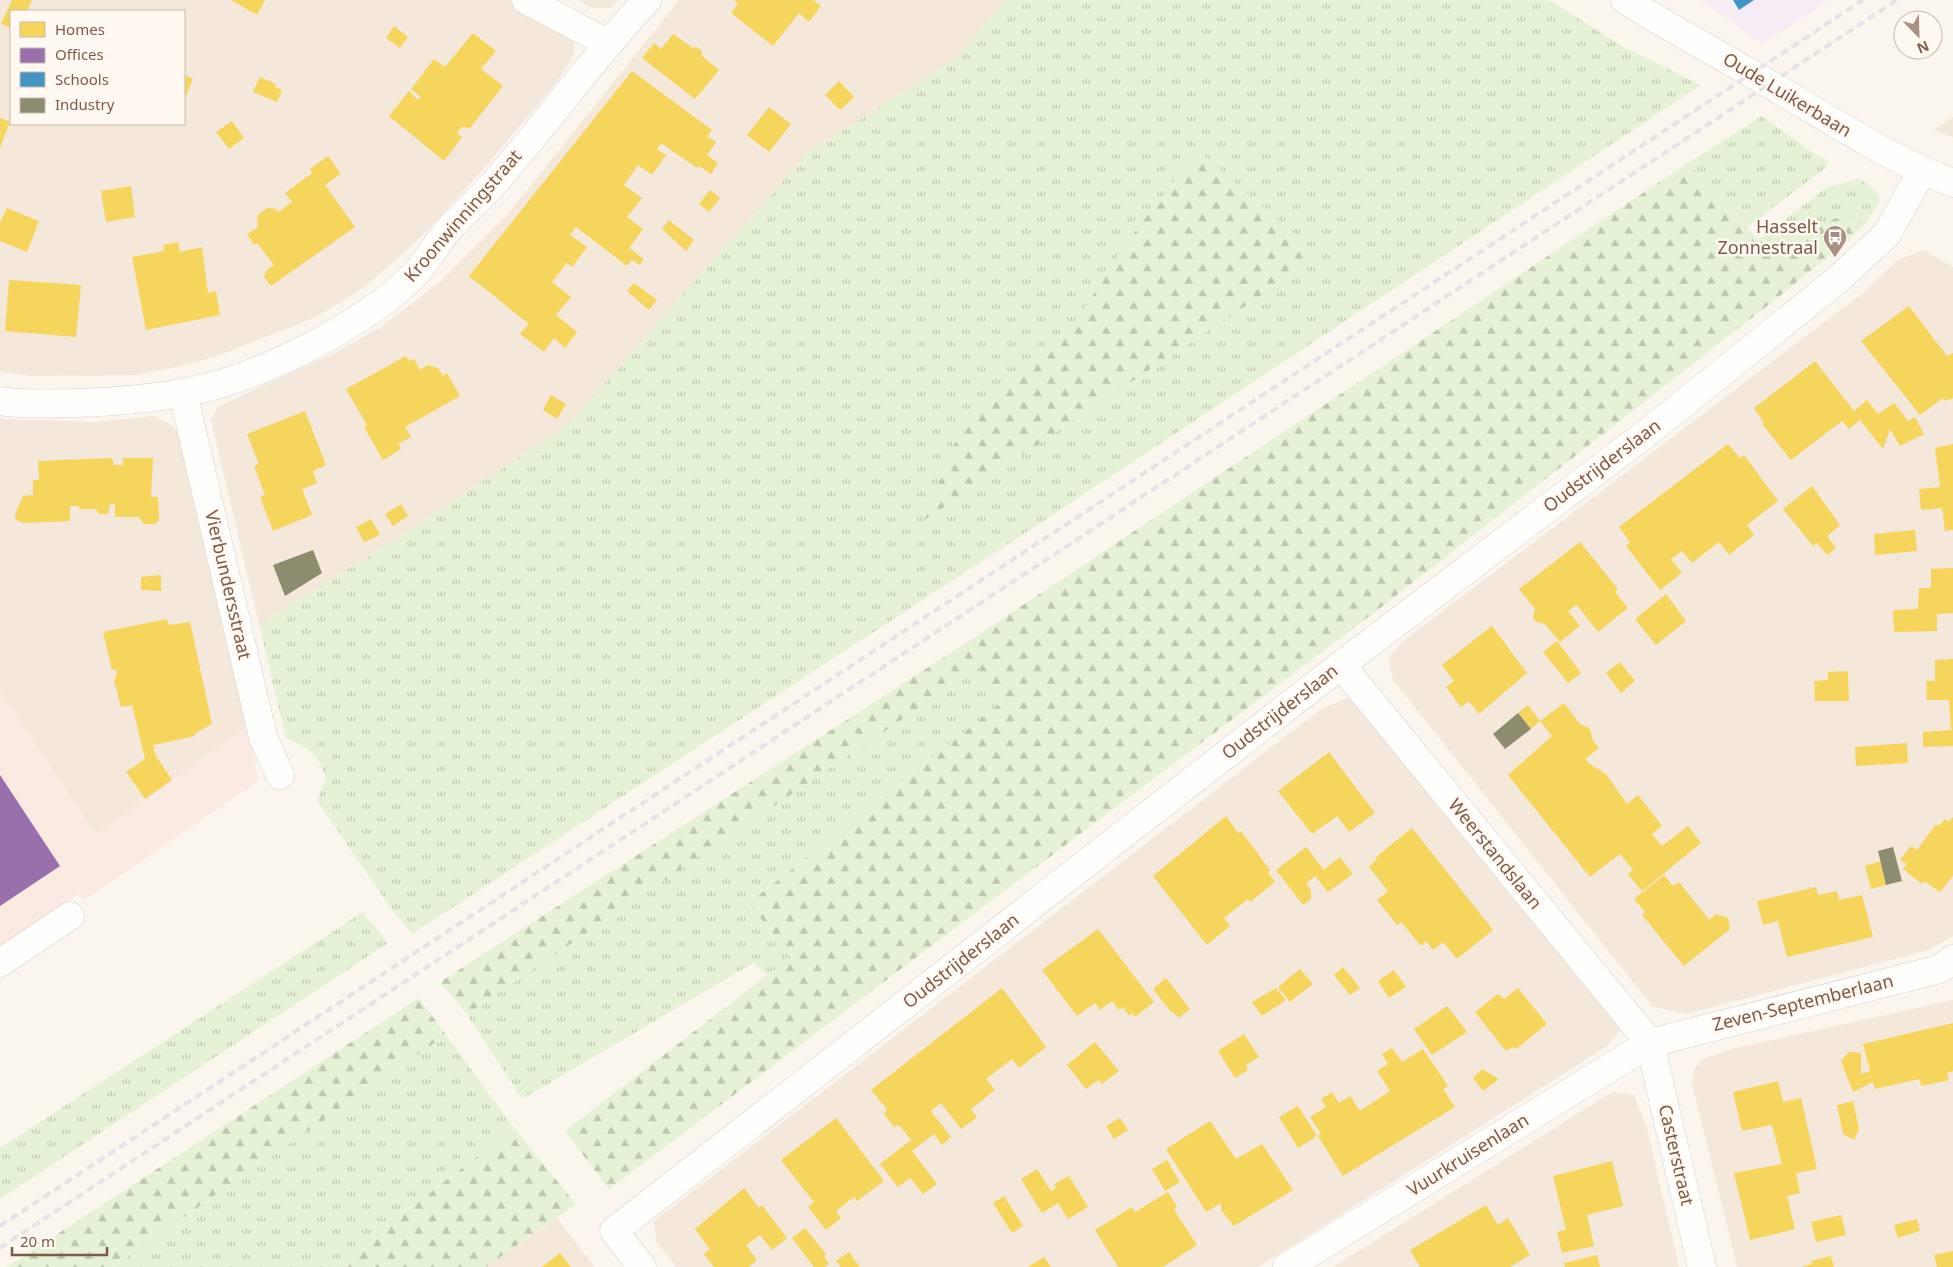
<svg xmlns="http://www.w3.org/2000/svg" width="1953" height="1267" font-family="'Noto Sans',sans-serif">
<style>
.residential{fill:#f3e8da;fill-rule:evenodd}
.commercial{fill:#faeae1}
.education{fill:#f6ecf5}
.grass{fill:url(#grass-tufts)}
.forest{fill:url(#forest-firs)}
.homes{fill:#f6d55c}
.offices{fill:#9970ab}
.schools{fill:#4393c3}
.industry{fill:#8c8c6e}
.lines{fill:none;stroke-linecap:round;stroke-linejoin:round}
.street-casing{stroke:#d9d0ca;stroke-width:29}
.street{stroke:#fefefc;stroke-width:28}
.rail{stroke:#e6e2e6;stroke-width:4;stroke-dasharray:8 5;stroke-linecap:butt}
.labels{text-anchor:middle;stroke-width:5;stroke-linejoin:round;paint-order:stroke}
.street-label{font-size:18px;fill:#7d5a48;stroke:#fff9f1}
.poi-label{font-size:18px;fill:#7d5a48;stroke:#fff9f1;text-anchor:end}
</style>
<defs>
<pattern id="grass-tufts" width="24" height="20" patternUnits="userSpaceOnUse" patternTransform="scale(1.25)"><rect width="24" height="20" fill="#e6f2d6"/><path d="M3 7l-1-3M5 7V3M7 7l1-3M15 17l-1-3M17 17v-4M19 17l1-3" fill="none" stroke="#c0c7b0"/></pattern>
<pattern id="forest-firs" width="22" height="20" patternUnits="userSpaceOnUse" patternTransform="scale(1.25)"><rect width="22" height="20" fill="#e6f2d6"/><path d="M5 1l3.5 6h-7zM16 11l3.5 6h-7z" fill="#c0c7b0"/></pattern>
</defs>
<rect width="100%" height="100%" fill="#faf5ed"/>
<!-- residential -->
<g class="residential">
<path d="M0 0H509L568 31 575 46 572 59 556 83 485 167 418 240 368 284 352 295 314 318 217 356 177 367 136 375 34 376 0 372ZM11 11H184V124H11Z"/>
<path d="M577 0H618L611 8H592Z"/>
<path d="M679 0H1007L955 59 808 153 569 424 394 541 259 624 211 420 217 407 337 352 381 327 441 281 508 214Z"/>
<path d="M1953 117V137L1934 130Z"/>
<path d="M1923 250 1953 267V936L1928 950 1686 1014 1653 1007 1394 681 1389 666 1390 656 1402 642 1863 293 1896 261Z"/>
<path d="M154 416 171 425 179 433 248 726 96 834 0 689V419L95 422Z"/>
<path d="M1346 698 1356 699 1361 712 1621 1030 1606 1047 1258 1267H676L656 1241 654 1221 1320 710Z"/>
<path d="M1953 1000V1267H1737L1692 1083 1694 1069 1703 1059 1736 1048Z"/>
<path d="M1612 1092 1634 1095 1647 1129 1679 1267H1333Z"/>
<path d="M557 1218 595 1267H486Z"/>
</g>
<!-- commercial -->
<path class="commercial" d="M0 689 96 834 248 726 259 781 83 901 79 894 0 946Z"/>
<!-- education -->
<path class="education" d="M1700 0H1830L1763 44Z"/>
<!-- grass -->
<g class="grass">
<path d="M1007 0H1549L1627 49 1701 85 1048 518 412 934 388 904 317 801 326 778C317 753 310 749 286 738L259 624 394 541 569 424 808 153 955 59Z"/>
<path d="M1762 116 1816 155 1829 161 1824 169 1747 227 1688 163Z"/>
<path d="M1857 179C1869 184 1876 188 1880 201L1866 223 1845 215 1817 225 1775 259 1758 240 1826 188Z"/>
<path d="M978 667 1002 702 749 903 791 957 768 975 753 963 522 1099 467 1014Z"/>
<path d="M363 912 388 943 0 1199V1148Z"/>
<path d="M446 1035 514 1128 334 1267H112Z"/>
</g>
<!-- forest -->
<g class="forest">
<path d="M1203 155 1320 256 923 521 960 434 992 393 1072 327 1133 234 1183 170Z"/>
<path d="M1688 163 1775 258 1817 225 1845 215 1866 223 1846 242 1781 295 1388 602 609 1189 565 1131 791 957 749 903 1002 702 978 668 467 1014 440 982 963 645Z"/>
<path d="M419 998 446 1035 112 1267H7Z"/>
<path d="M514 1128 576 1204 486 1267H334Z"/>
</g>
<!-- homes -->
<g class="homes">
<path d="M12 0H32L27 11H11V28L1 24Z"/>
<path d="M231 0H265L257 15Z"/>
<path d="M734 0H813L821 6 809 22 799 13 773 46 731 13 738 4Z"/>
<path d="M394 26 408 37 400 48 386 38Z"/>
<path d="M473 33 496 51 481 69 503 86 470 128 462 127 457 133 462 137 444 161 389 116 409 91 418 100 421 97 411 89 434 59 445 67Z"/>
<path d="M673 34 693 48 696 47 702 51V56L719 70 695 99 642 58 654 43 661 49Z"/>
<path d="M632 71 712 130 707 136 716 142 707 155 718 163 711 174 699 166 697 168 661 143 657 149 666 155 652 175 638 165 624 185 642 198 627 217 643 229 629 248 644 259 640 265 632 260 627 266 576 227 570 235 587 247 572 267 567 263 552 282 571 297 556 315 577 332 565 348 554 338 544 352 520 334 529 324 469 276Z"/>
<path d="M184 75 193 79 184 100Z"/>
<path d="M260 77 276 84 275 87 282 90 277 102 253 92Z"/>
<path d="M839 81 854 97 840 110 825 95Z"/>
<path d="M769 107 791 124 769 152 747 135Z"/>
<path d="M0 118 10 122 0 148Z"/>
<path d="M232 121 244 138 229 149 216 132Z"/>
<path d="M328 156 341 174 325 185 355 227 271 286 264 277 266 271 274 265 257 243 254 245 247 234 258 227 257 216 267 208 276 209 278 212 292 202 285 193 312 173 310 169Z"/>
<path d="M131 186 135 217 106 222 101 191Z"/>
<path d="M710 190 720 198 709 212 699 204Z"/>
<path d="M7 208 39 221 27 252 0 241V223Z"/>
<path d="M669 220 694 240 686 251 662 229Z"/>
<path d="M178 242 180 252 202 247 208 293 216 291 220 315 146 330 132 257 164 251 163 245Z"/>
<path d="M9 280 81 285 76 337 5 331Z"/>
<path d="M634 283 657 300 649 310 627 291Z"/>
<path d="M1909 306 1947 356 1953 353V398L1946 401 1943 398 1920 415 1861 341Z"/>
<path d="M406 356 409 361 414 359 420 370 428 365 438 368 443 376 447 373 460 396 405 427 411 437 398 444 401 449 383 460 364 427 367 425 346 389Z"/>
<path d="M1815 361 1854 411 1867 400 1878 414 1894 403 1908 421 1915 417 1924 434 1900 446 1890 429 1883 449 1860 420 1849 429 1842 421 1791 460 1762 424 1764 423 1754 408Z"/>
<path d="M551 395 566 404 557 419 543 410Z"/>
<path d="M305 411 326 465 313 471 317 483 302 489 312 515 273 531 260 497 265 495 254 466 259 464 247 434Z"/>
<path d="M1728 444 1740 458 1744 455 1778 501 1747 525 1754 535 1729 555 1719 542 1692 563 1682 551 1671 559 1682 573 1660 590 1626 546 1630 542 1619 527Z"/>
<path d="M1953 444V530L1945 531 1942 508 1921 510 1919 489 1940 487 1935 448Z"/>
<path d="M112 458 114 465H123V458H153L151 497H158L159 520 155 524H144L139 517H115V504H110L108 514H99L96 509H79V506H70V521L23 523 16 520 15 514 23 496 33 495V480H39L38 461Z"/>
<path d="M1812 486 1840 525 1827 536 1836 548 1827 555 1817 543 1813 546 1783 509Z"/>
<path d="M401 504 408 516 393 526 385 514Z"/>
<path d="M371 519 380 535 364 542 356 527Z"/>
<path d="M1915 530 1917 551 1875 555 1874 534Z"/>
<path d="M1580 542 1618 589 1615 592 1628 608 1598 632 1577 605 1568 611 1580 626 1560 642 1545 624 1536 622 1533 617 1535 609 1519 589Z"/>
<path d="M1953 568V613L1937 614V631L1894 632 1893 610 1918 609 1919 588H1931V569Z"/>
<path d="M161 575V591L141 590V577Z"/>
<path d="M1666 594 1686 621 1656 645 1635 619Z"/>
<path d="M167 619 168 625 190 622 212 724 194 734 195 736 153 745 156 756 172 780 145 799 126 772 145 759 132 705 121 707 114 680 117 674 116 669 112 670 103 632Z"/>
<path d="M1492 626 1527 673 1479 714 1469 701 1461 707 1446 687 1454 681 1442 665Z"/>
<path d="M1557 641 1581 673 1568 683 1543 652Z"/>
<path d="M1953 659V746L1923 747V732L1951 730 1949 700H1927L1926 681H1935V660Z"/>
<path d="M1620 662 1635 681 1621 693 1606 673Z"/>
<path d="M1848 671 1849 701H1815L1814 681 1828 680V672Z"/>
<path d="M1564 703 1579 723 1590 729 1593 741 1599 748 1585 759 1590 764 1606 774 1627 804 1638 795 1662 826 1652 834 1662 846 1688 826 1701 843 1642 891 1628 874 1633 870 1620 854 1590 877 1508 775 1552 736 1540 721Z"/>
<path d="M1528 705 1540 721 1531 729 1518 713Z"/>
<path d="M1907 743 1908 763 1856 766 1855 747Z"/>
<path d="M1329 752 1375 813 1349 832 1337 816 1312 834 1278 791Z"/>
<path d="M1226 816 1238 833 1241 831 1270 870 1268 872 1275 882 1250 902 1248 899 1224 918 1222 915 1230 926 1207 945 1153 876Z"/>
<path d="M1953 817V876L1940 892 1924 881 1922 884 1903 869 1907 864 1900 860 1911 846 1917 850 1936 824 1939 826 1945 819 1949 822Z"/>
<path d="M1412 828 1493 930 1457 959 1443 942 1433 950 1426 941 1421 946 1401 922 1397 925 1377 900 1388 891 1369 867 1377 859 1376 857Z"/>
<path d="M1306 847 1324 870 1340 857 1353 874 1328 892 1315 876 1306 883 1311 890V899L1303 905 1276 870Z"/>
<path d="M1880 861 1886 885 1871 889 1865 866Z"/>
<path d="M1664 875 1673 886 1679 882 1709 920 1716 914 1728 918 1730 929 1684 966 1642 915 1645 912 1634 899Z"/>
<path d="M1816 887 1818 895 1837 891 1839 900 1862 895 1873 937 1787 957 1778 921 1763 925 1757 901Z"/>
<path d="M1098 929 1154 1002 1135 1017 1132 1013 1129 1016 1123 1007 1119 1010 1112 1001 1100 1010 1095 1003 1077 1016 1042 970Z"/>
<path d="M1343 967 1360 988 1350 995 1334 975Z"/>
<path d="M1300 969 1313 984 1290 1002 1278 987Z"/>
<path d="M1394 970 1406 987 1389 998 1378 981Z"/>
<path d="M1166 978 1190 1009 1179 1018 1173 1012 1172 1013 1153 989Z"/>
<path d="M1002 988 1046 1047 1019 1068 1012 1059 986 1079 995 1090 971 1109 977 1117 961 1129 941 1103 931 1111 951 1137 942 1145 934 1134 912 1151 937 1184 923 1194 910 1178 898 1187 880 1164 911 1140 899 1125 894 1127 884 1114 887 1109 871 1090Z"/>
<path d="M1276 988 1286 1000 1262 1016 1252 1002Z"/>
<path d="M1518 988 1547 1024 1516 1049 1513 1047 1506 1051 1475 1012 1498 994 1504 999Z"/>
<path d="M1447 1006 1467 1032 1432 1055 1414 1029Z"/>
<path d="M1953 1023V1071L1947 1073 1949 1080 1921 1086 1920 1079 1875 1089 1873 1082 1853 1092 1841 1061 1849 1052 1861 1053V1074L1870 1071 1863 1044Z"/>
<path d="M1244 1034 1259 1057 1246 1065 1248 1070 1235 1078 1218 1051Z"/>
<path d="M1095 1042 1119 1071 1102 1084 1099 1080 1086 1089 1067 1065Z"/>
<path d="M1392 1048 1402 1062 1423 1049 1448 1086 1443 1089 1455 1107 1343 1176 1318 1136 1321 1134 1310 1117 1326 1107 1321 1099 1332 1092 1339 1103 1350 1096 1360 1111 1390 1091 1377 1071 1388 1064 1382 1054Z"/>
<path d="M1482 1069 1499 1079 1483 1091 1473 1078Z"/>
<path d="M1778 1081 1783 1102 1801 1098 1817 1169 1796 1173 1800 1193 1787 1196 1795 1229 1750 1240 1734 1173 1782 1164 1772 1125 1742 1131 1733 1092Z"/>
<path d="M1853 1101 1859 1129 1854 1140 1843 1134 1837 1105Z"/>
<path d="M1298 1106 1317 1136 1298 1148 1279 1117Z"/>
<path d="M836 1118 884 1181 857 1201 854 1197 836 1211 841 1218 826 1230 808 1207 814 1202 781 1160Z"/>
<path d="M1120 1118 1128 1130 1114 1139 1106 1126Z"/>
<path d="M1210 1121 1236 1159 1262 1144 1293 1190 1234 1226 1221 1210V1203L1206 1212 1166 1149Z"/>
<path d="M1167 1160 1180 1182 1165 1191 1152 1169Z"/>
<path d="M1612 1161 1623 1206 1587 1215 1594 1246 1562 1253 1557 1232 1566 1230 1553 1176Z"/>
<path d="M1037 1169 1051 1191 1056 1188 1054 1184 1069 1176 1088 1207 1068 1219 1058 1203 1042 1213 1021 1179Z"/>
<path d="M744 1188 759 1208 762 1205 787 1238 772 1250 760 1235 746 1245 757 1260 749 1267H714L704 1254 710 1249 695 1229Z"/>
<path d="M1168 1192 1177 1207 1174 1210 1197 1245 1163 1267H1118L1095 1230 1132 1207 1135 1212Z"/>
<path d="M1004 1196 1023 1226 1012 1233 993 1203Z"/>
<path d="M1486 1205 1498 1225 1508 1218 1530 1255 1510 1267H1420L1410 1250Z"/>
<path d="M1841 1215 1846 1235 1816 1242 1811 1222Z"/>
<path d="M1917 1219 1920 1231 1898 1238 1894 1225Z"/>
<path d="M805 1228 826 1254 824 1256 829 1264 825 1267H814L792 1238Z"/>
<path d="M1953 1251V1267H1937L1934 1255Z"/>
<path d="M849 1252 860 1267H841L836 1261Z"/>
<path d="M560 1253 571 1267H542Z"/>
<path d="M1597 1255 1600 1267H1565L1564 1263Z"/>
<path d="M1831 1256 1834 1267H1801L1812 1264 1811 1261Z"/>
<path d="M1044 1257 1051 1267H1028Z"/>
</g>
<!-- offices -->
<path class="offices" d="M0 775 60 866 0 906Z"/>
<!-- schools -->
<path class="schools" d="M1733 0H1754L1739 10Z"/>
<!-- industry -->
<g class="industry">
<path d="M313 550 322 573 285 596 273 565Z"/>
<path d="M1518 713 1531 729 1505 749 1493 734Z"/>
<path d="M1893 847 1902 881 1886 885 1878 851Z"/>
</g>
<g class="lines">
<!-- street casing -->
<g class="street-casing">
<g id="street">
<path d="M526 0 607 43"/>
<path d="M1625 0C1671 29 1719 54 1766 82 1827 118 1886 157 1953 183"/>
<path d="M183 393 263 737 280 775"/>
<path d="M0 401C26 405 51 403 77 403 112 402 147 399 182 393 254 381 362 327 414 275 427 262 436 244 448 230 463 213 481 198 496 181 548 121 593 58 647 0"/>
<path d="M1341 665 1650 1043 1702 1267"/>
<path d="M0 963 70 916"/>
<path d="M642 1267 614 1231 1341 665 1648 432 1836 281 1887 234 1922 171"/>
<path d="M1287 1267 1650 1043 1940 969 1953 959"/>
</g>
</g>
<!-- street -->
<use href="#street" class="street"/>
<!-- rail -->
<g class="rail">
<path d="M0 1226 1863 0"/>
<path d="M0 1248 1897 0"/>
</g>
</g>
<!-- icons -->
<defs>
<g id="bus-pin" transform="scale(1.25)"><path d="M0 17L-7.5 6A9.5 9.5 0 1 1 7.5 6Z" fill="#a99082" stroke="#fff9f1"/><path d="M-5-6H5V4H4V6H2V4H-2V6H-4V4H-5ZM-3.5-4V0h7V-4ZM-3.5 1.2v1.5H-2V1.2ZM2 1.2v1.5H3.5V1.2Z" fill="#fff"/></g>
</defs>
<g fill-rule="evenodd">
<use href="#bus-pin" x="1835" y="237"/>
</g>
<g class="labels">
<!-- street labels -->
<g class="street-label">
<text transform="translate(1787 95) rotate(31)" y="6">Oude Luikerbaan</text>
<text transform="translate(463 216) rotate(-49)" y="6">Kroonwinningstraat</text>
<text transform="translate(1602 466) rotate(-37)" y="6">Oudstrijderslaan</text>
<text transform="translate(228 585) rotate(77)" y="6">Vierbundersstraat</text>
<text transform="translate(1280 712) rotate(-38)" y="6">Oudstrijderslaan</text>
<text transform="translate(1495 854) rotate(51)" y="6">Weerstandslaan</text>
<text transform="translate(961 961) rotate(-38)" y="6">Oudstrijderslaan</text>
<text transform="translate(1803 1003) rotate(-14)" y="6">Zeven-Septemberlaan</text>
<text transform="translate(1468 1155) rotate(-32)" y="6">Vuurkruisenlaan</text>
<text transform="translate(1676 1155) rotate(77)" y="6">Casterstraat</text>
</g>
<!-- poi labels -->
<g class="poi-label">
<text x="1818" y="233">Hasselt<tspan x="1818" dy="21">Zonnestraal</tspan></text>
</g>
</g>
<!-- legend -->
<rect x="10" y="10" width="175" height="115" fill="#fff9f1" stroke="#cbb9ad"/>
<rect x="20" y="22" width="25" height="15" fill="#f6d55c" stroke="#cbb9ad"/>
<text x="55" y="35" font-size="15" fill="#7d5a48">Homes</text>
<rect x="20" y="48" width="25" height="15" fill="#9970ab" stroke="#cbb9ad"/>
<text x="55" y="60" font-size="15" fill="#7d5a48">Offices</text>
<rect x="20" y="72" width="25" height="15" fill="#4393c3" stroke="#cbb9ad"/>
<text x="55" y="85" font-size="15" fill="#7d5a48">Schools</text>
<rect x="20" y="98" width="25" height="15" fill="#8c8c6e" stroke="#cbb9ad"/>
<text x="55" y="110" font-size="15" fill="#7d5a48">Industry</text>
<!-- north arrow -->
<g transform="translate(1918 35) rotate(157)"><circle r="24" fill="#fff9f1" stroke="#cbb9ad"/>
<path d="M0-4L9 19L0 12L-9 19Z" fill="#a99082"/>
<text y="-8" font-size="14" font-weight="bold" text-anchor="middle" fill="#7d5a48">N</text>
</g>
<!-- scale -->
<path d="M12 1247v8h95v-8" fill="none" stroke="#7d5a48" stroke-width="2.5"/>
<text x="20" y="1247" font-size="15" fill="#7d5a48" stroke="#fff9f1" stroke-width="4" paint-order="stroke">20 m</text>
</svg>
